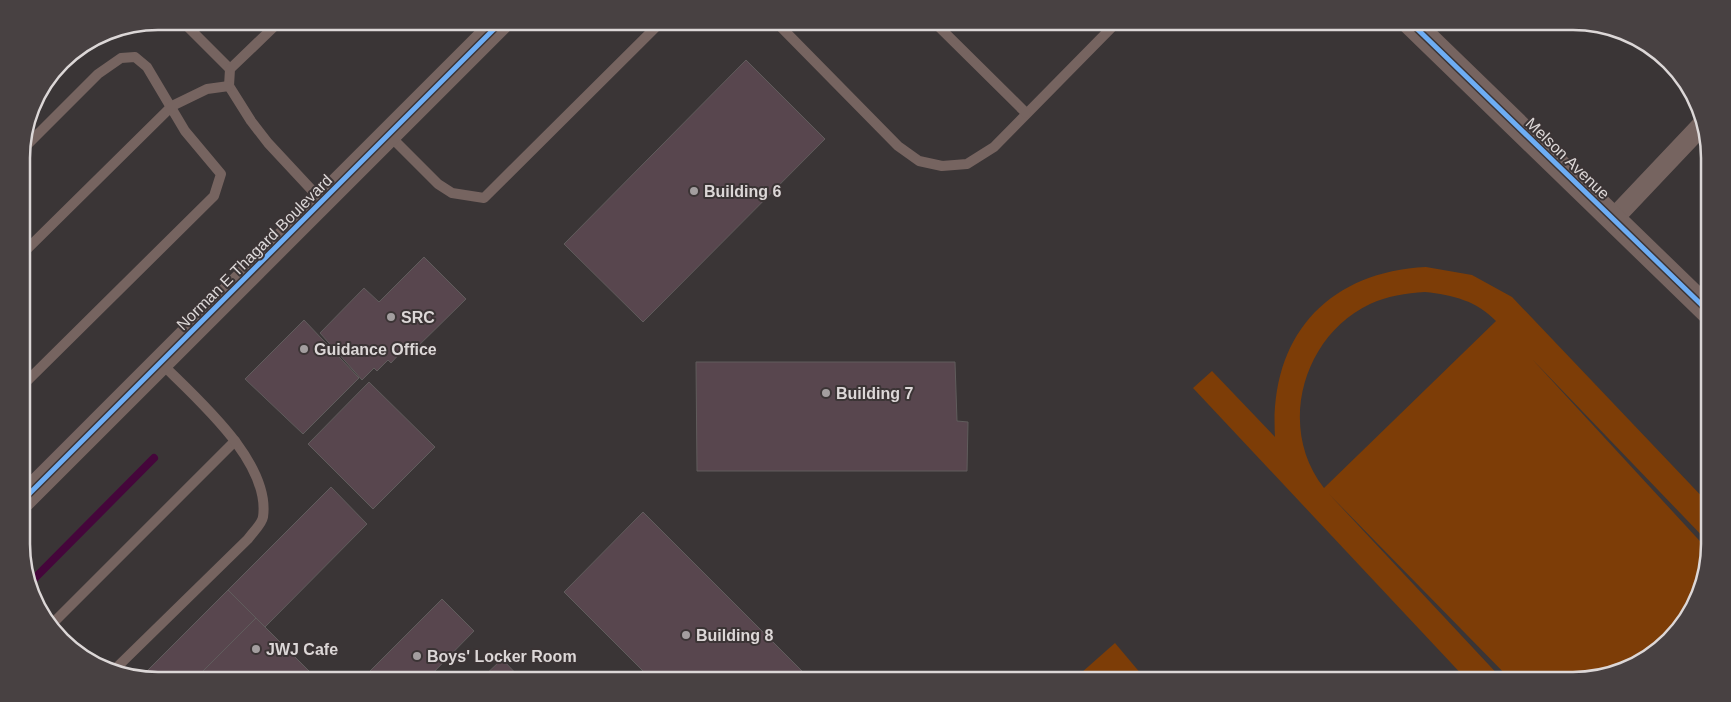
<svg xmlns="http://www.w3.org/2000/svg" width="1731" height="702" font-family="Helvetica,sans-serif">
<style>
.green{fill:#7d3d07;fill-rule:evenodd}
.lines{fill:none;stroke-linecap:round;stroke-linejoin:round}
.stream{stroke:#45063b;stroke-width:8}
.building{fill:#58464e;stroke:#605c5c}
.service{stroke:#766460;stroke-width:10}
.minor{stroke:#766460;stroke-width:20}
.tertiary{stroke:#766460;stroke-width:25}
.cycleway-casing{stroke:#3b3435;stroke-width:8}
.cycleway{stroke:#6dadf4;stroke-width:5}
.poi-dot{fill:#a39e9f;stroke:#3b3435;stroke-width:2}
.labels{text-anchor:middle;stroke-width:4;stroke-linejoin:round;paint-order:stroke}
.street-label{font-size:16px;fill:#dcd7d7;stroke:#3b3435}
.poi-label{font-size:16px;font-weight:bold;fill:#dcd7d7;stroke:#3b3435;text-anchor:start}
.rim{fill:none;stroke:#dcd7d7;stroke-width:2.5}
</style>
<rect width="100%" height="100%" fill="#3a3536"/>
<!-- green -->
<g class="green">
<path d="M1426 267 1472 275 1512 297 1710 505V544L1532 359 1709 551 1702 588 1656 653 1581 680H1511L1329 494 1503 680H1467L1193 388 1212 371 1275 437C1269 338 1326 272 1426 267ZM1425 292C1453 295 1477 301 1496 321L1324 488C1277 429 1302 336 1370 304 1387 296 1406 293 1425 292Z"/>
<path d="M1115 643 1147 681H1072Z"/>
</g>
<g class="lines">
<!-- stream -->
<path class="stream" d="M30 583 154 458"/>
</g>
<!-- building -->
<g class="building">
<path d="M746 60 825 139 643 322 564 244Z"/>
<path d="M424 257 466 299 407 357 402 351 391 363 388 360 377 371 374 368 362 380 320 333 364 288 379 302Z"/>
<path d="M304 320 359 378 303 434 245 379Z"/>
<path d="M696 362H955L957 421 968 422 967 471H697Z"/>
<path d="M369 382 435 447 373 509 308 444Z"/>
<path d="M331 487 367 524 265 627 228 590Z"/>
<path d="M643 512 809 678 806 681H653L564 592Z"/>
<path d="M228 590 256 618 193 681H158L140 678Z"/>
<path d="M442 599 474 631 425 681H360Z"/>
<path d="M256 618 319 681H193Z"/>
<path d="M502 659 523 681H479Z"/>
</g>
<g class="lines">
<!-- service -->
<g class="service">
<path d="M182 21 230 69"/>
<path d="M280 21 230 69 229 86 251 121 268 143 322 201"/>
<path d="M775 21 898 146 919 161 942 166 967 164 994 147 1118 21"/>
<path d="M933 21 1026 113"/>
<path d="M389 135 438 184 452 193 484 198 662 21"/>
<path d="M22 150 98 74 121 58 135 57 147 67 185 131 221 174 214 196 23 385"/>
<path d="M22 254 172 106 207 89 229 86"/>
<path d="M51 625 235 441"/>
<path d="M112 672 248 539C252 533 262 524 263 517 271 462 197 399 161 363"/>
</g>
<!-- minor -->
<path class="minor" d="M1613 219 1702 125"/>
<!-- tertiary -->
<g class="tertiary">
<path d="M1409 21 1709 312"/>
<path d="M23 500 502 21"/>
</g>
<!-- cycleway casing -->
<g class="cycleway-casing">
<g id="cycleway">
<path d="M1409 21 1709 312"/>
<path d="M23 500 502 21"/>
</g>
</g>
<!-- cycleway -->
<use href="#cycleway" class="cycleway"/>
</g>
<!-- markers -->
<g class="poi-dot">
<circle cx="694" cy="191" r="5"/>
<circle cx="391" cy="317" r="5"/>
<circle cx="304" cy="349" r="5"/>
<circle cx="826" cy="393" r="5"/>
<circle cx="686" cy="635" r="5"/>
<circle cx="256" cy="649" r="5"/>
<circle cx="417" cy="656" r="5"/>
</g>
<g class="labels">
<!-- street labels -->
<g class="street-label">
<text transform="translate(1568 158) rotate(44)" y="6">Melson Avenue</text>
<text transform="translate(254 252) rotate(-45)" y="6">Norman E Thagard Boulevard</text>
</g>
<!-- poi labels -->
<g class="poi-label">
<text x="704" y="197">Building 6</text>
<text x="401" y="323">SRC</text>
<text x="314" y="355">Guidance Office</text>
<text x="836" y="399">Building 7</text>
<text x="696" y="641">Building 8</text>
<text x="266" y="655">JWJ Cafe</text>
<text x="427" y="662">Boys' Locker Room</text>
</g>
</g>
<!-- crop -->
<path d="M0 0H1731V702H0ZM158 30H1573A128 128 0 0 1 1701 158V544A128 128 0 0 1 1573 672H158A128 128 0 0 1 30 544V158A128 128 0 0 1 158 30Z" fill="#484142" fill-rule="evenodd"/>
<path class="rim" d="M158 30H1573A128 128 0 0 1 1701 158V544A128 128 0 0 1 1573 672H158A128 128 0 0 1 30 544V158A128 128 0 0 1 158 30Z"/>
</svg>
